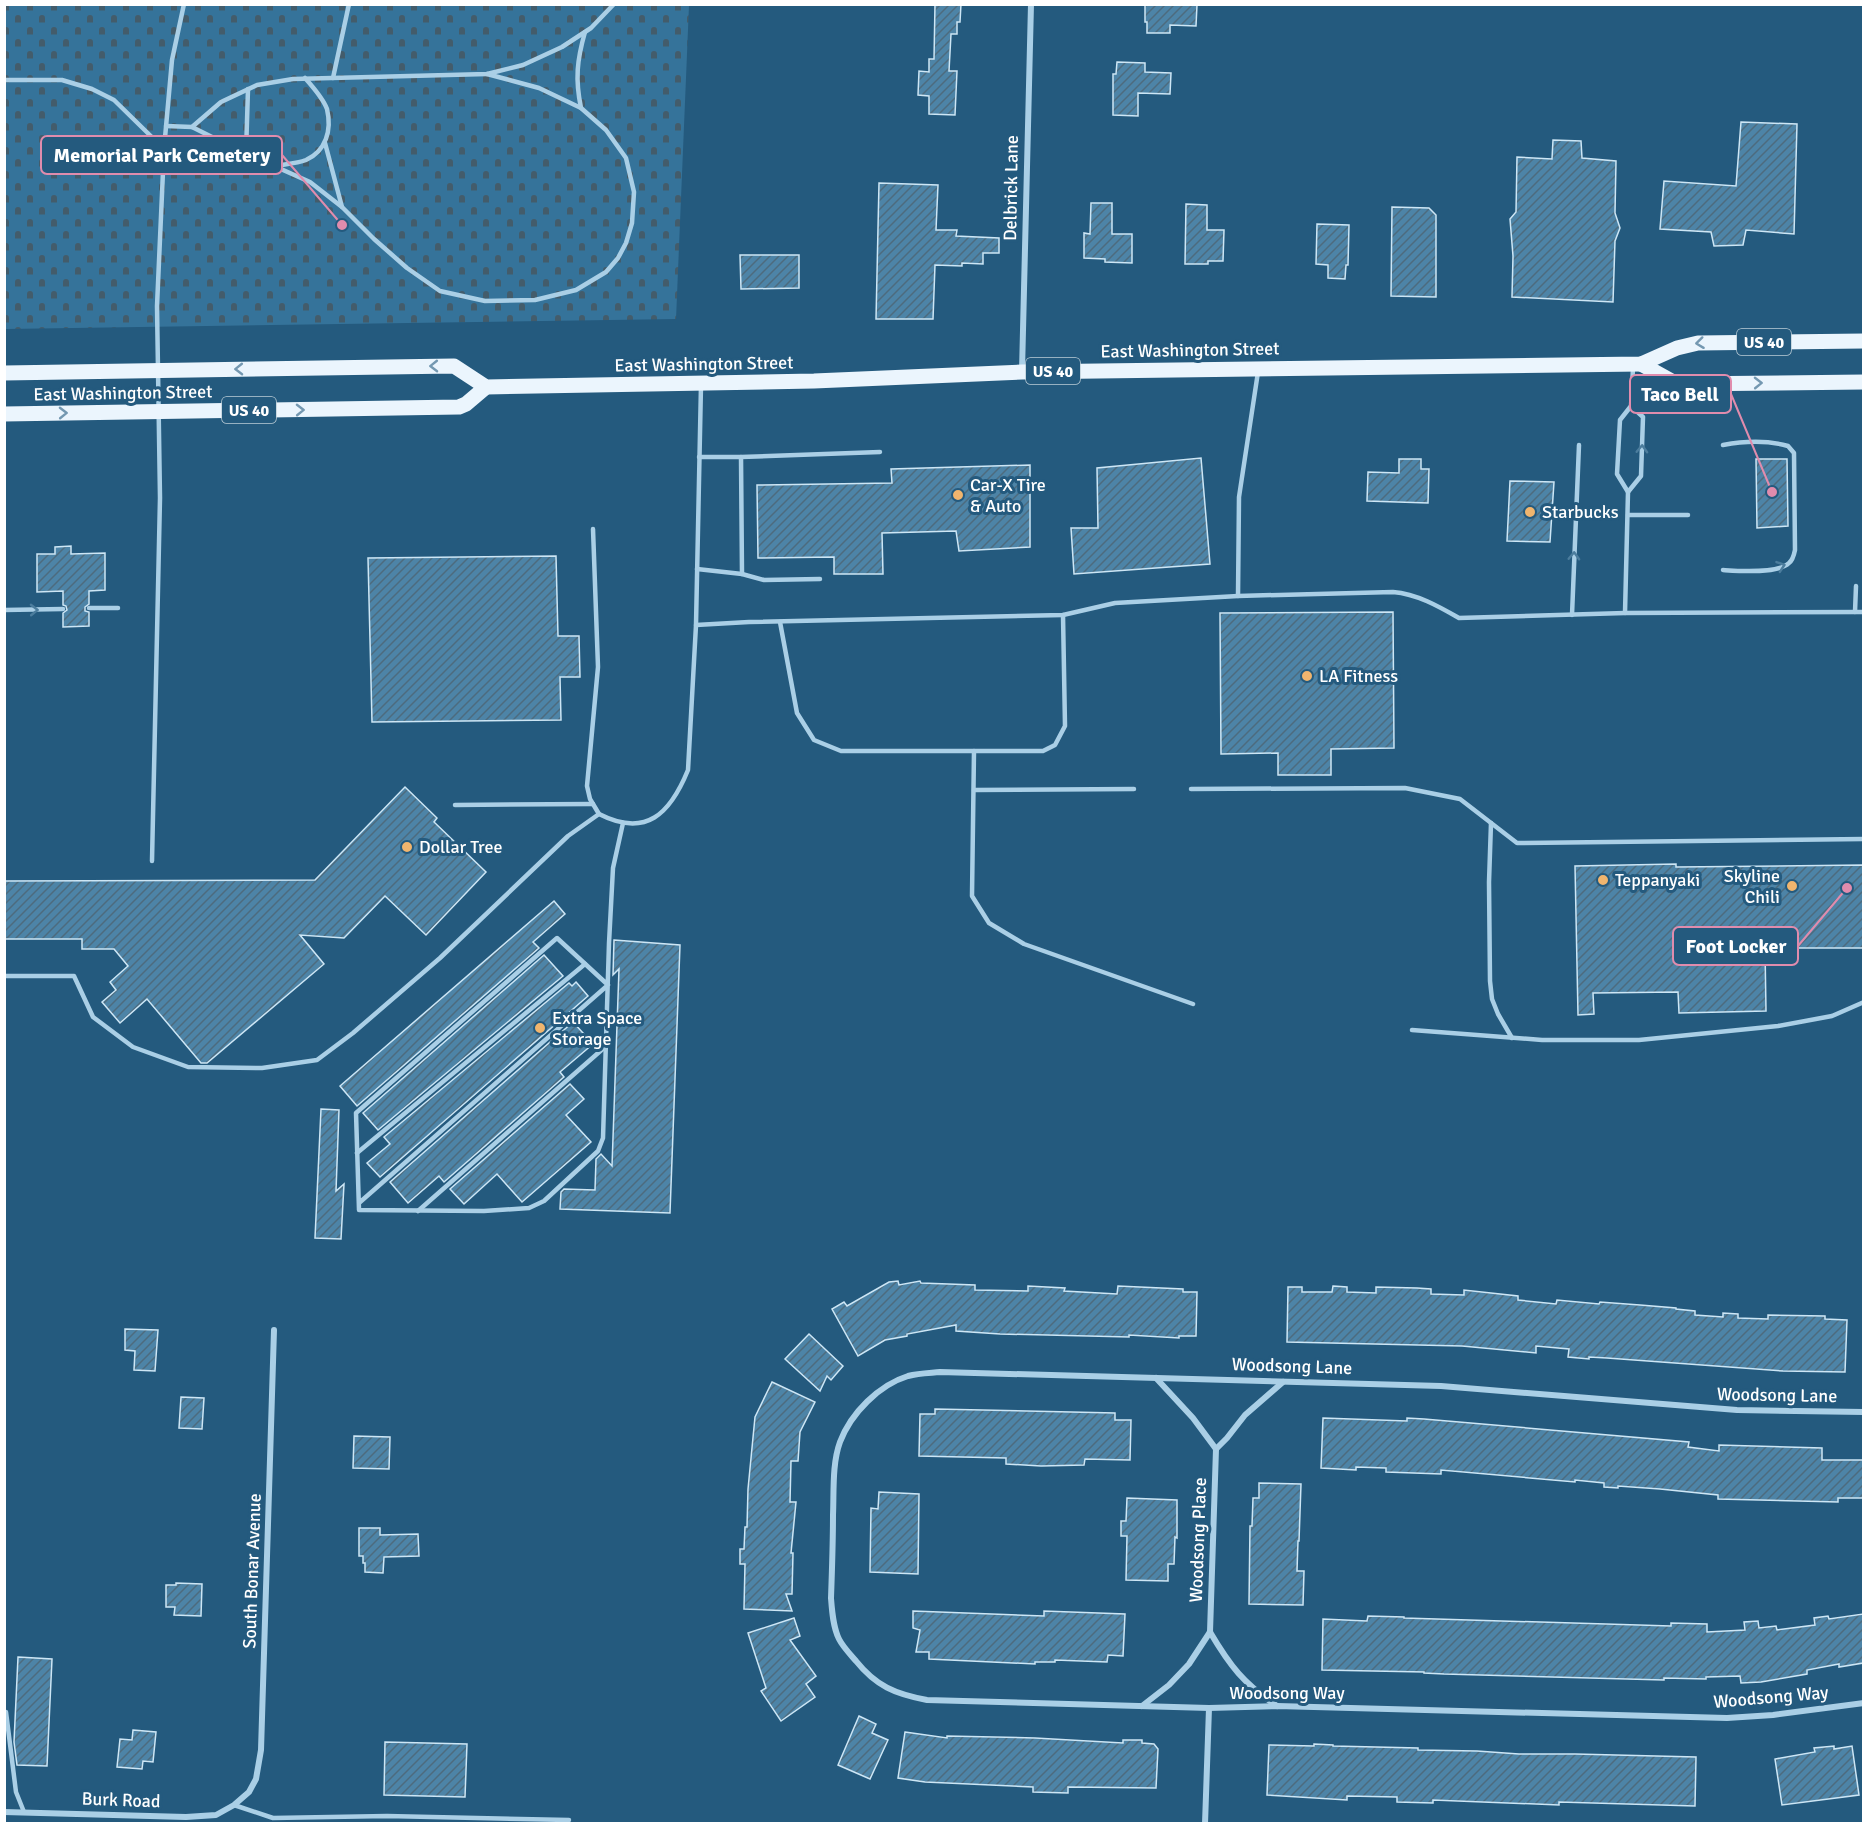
<svg xmlns="http://www.w3.org/2000/svg" width="1868" height="1828" font-family="Signika,sans-serif">
<style>
.cemetery{fill:url(#cemetery-stones)}
.building{fill:url(#building-hatch);stroke:#cde6f5;stroke-width:1.5}
.lines{fill:none;stroke-linecap:round;stroke-linejoin:round}
.service{stroke:#aacfe6;stroke-width:4.5}
.minor{stroke:#aacfe6;stroke-width:6}
.primary{stroke:#ebf5fd;stroke-width:15}
.oneway{stroke:#7498b1}
.oneway2{stroke:#4c7d9d}
.poi-dot{fill:#f0b56e;stroke:#245a7e;stroke-width:2}
.labels{text-anchor:middle;stroke-width:6;stroke-linejoin:round;paint-order:stroke}
.shield{fill:#245a7e;stroke:#bdced8;stroke-width:1.5}
.shield-label{font-size:16px;font-weight:bold;fill:#fff}
.street-label{font-size:18px;fill:#fff;stroke:#245a7e}
.poi-label{font-size:18px;fill:#fff;stroke:#245a7e;text-anchor:start}
.leader{fill:none;stroke:#e08cad;stroke-width:2}
.callout-dot{fill:#e08cad;stroke:#245a7e;stroke-width:2}
.callout{fill:#245a7e;stroke:#e08cad;stroke-width:2}
.callout-label{font-size:20px;text-anchor:middle;font-weight:bold;fill:#fff}
</style>
<defs>
<pattern id="cemetery-stones" width="16" height="16" patternUnits="userSpaceOnUse" patternTransform="scale(1.5)"><rect width="16" height="16" fill="#35739a"/><path d="M2 7V4a2 2 0 0 1 4 0v3zM10 15v-3a2 2 0 0 1 4 0v3z" fill="#435c6b"/></pattern>
<pattern id="building-hatch" width="6" height="6" patternUnits="userSpaceOnUse" patternTransform="scale(1.5)"><rect width="6" height="6" fill="#4d84a7"/><path d="M-1 1l2-2M0 6l6-6M5 7l2-2" fill="none" stroke="#4d6b7e"/></pattern>
</defs>
<rect width="100%" height="100%" fill="#245a7e"/>
<!-- cemetery -->
<path class="cemetery" d="M4 5H689L676 319 5 329Z"/>
<!-- building -->
<g class="building">
<path d="M935 4H961L960 22H957V34H951L949 71H957L955 115 929 114V96L918 95 919 71 929 72V59H934Z"/>
<path d="M1145 4 1197 5 1196 26 1170 25V33H1147V22H1145Z"/>
<path d="M1117 62 1145 63V72L1171 73 1170 94 1138 93V116L1113 115V74H1116Z"/>
<path d="M1741 122 1797 124 1794 234 1746 230 1743 245 1714 246 1711 232 1660 229 1664 181 1736 186Z"/>
<path d="M1553 140 1581 141 1582 158 1616 161 1615 213 1620 228 1615 241 1613 302 1512 297 1513 256 1510 219 1516 212 1517 157 1552 159Z"/>
<path d="M879 183 938 185 936 230H957L956 236 999 238V253H983V264L962 263V266L935 265 933 319H876Z"/>
<path d="M1091 203H1112V234H1132V263L1105 262V259L1084 258V233L1090 234Z"/>
<path d="M1186 204 1207 205V230H1224L1223 261H1208V264H1185Z"/>
<path d="M1392 207 1429 208 1436 215V297L1391 296Z"/>
<path d="M1317 224 1349 225 1348 265H1346L1345 279 1328 278V265L1316 264Z"/>
<path d="M740 255H799V288L741 289Z"/>
<path d="M1201 458 1210 564 1074 574 1071 528H1098L1097 468Z"/>
<path d="M1399 459H1421V469H1429L1428 503 1367 501 1368 472 1399 473Z"/>
<path d="M1756 459H1787L1788 526 1757 528Z"/>
<path d="M1030 465V547L959 551 956 531 882 533 883 574H834V557L758 558 757 485 892 483 891 469Z"/>
<path d="M1510 481 1554 482 1550 542 1507 541Z"/>
<path d="M71 546V554L105 553V590L89 591V604L85 607V611L89 612V626L63 627V613L67 610 66 606 63 605V591L37 592V554H55V547Z"/>
<path d="M556 556 558 636H579L580 677H560L561 720 372 722 368 558Z"/>
<path d="M1393 612 1394 748 1331 749V775H1278V753L1221 754 1220 613Z"/>
<path d="M405 787 437 818 434 822 486 872 426 935 385 896 344 938 300 935 324 964 207 1063H201L147 999 120 1023 102 1002 116 990 110 982 128 966 114 949H82V939H4V881L315 880Z"/>
<path d="M1676 864V867L1863 865V948H1765L1766 1011 1679 1013 1678 992 1593 993 1594 1014 1578 1015 1575 866Z"/>
<path d="M554 901 565 914 533 942 539 948 357 1106 340 1086Z"/>
<path d="M614 940 680 945 670 1213 560 1209 561 1192 564 1189 595 1190 596 1159 601 1154 612 1166 619 969 613 975Z"/>
<path d="M544 955 563 976 378 1130 363 1113Z"/>
<path d="M576 982 588 996 380 1177 367 1163 390 1144 384 1137 569 983 572 986Z"/>
<path d="M573 1022 593 1044 560 1072 564 1077 444 1182 439 1176 408 1203 390 1182Z"/>
<path d="M570 1084 584 1099 566 1115 591 1142 522 1202 497 1174 464 1204 450 1189Z"/>
<path d="M321 1109 339 1110 336 1191 344 1184 341 1239 315 1238Z"/>
<path d="M898 1281 899 1285 920 1281 921 1283 975 1285V1290L1028 1291V1286L1065 1288 1064 1291 1117 1294 1118 1286 1183 1289V1292H1197L1196 1336H1179V1338L1129 1335V1337L1000 1334 956 1331V1325L907 1334V1336L885 1340 858 1356 832 1309 844 1302 847 1306 889 1282Z"/>
<path d="M1333 1286 1347 1287V1292L1376 1293V1287L1417 1288 1431 1289V1294L1464 1295V1290L1518 1296V1300L1556 1304 1557 1300 1599 1304 1600 1302 1640 1305 1676 1308V1309L1695 1311V1315L1723 1317V1313L1738 1314V1318L1768 1319V1315L1825 1316V1319L1847 1320 1845 1372 1783 1371 1607 1358 1589 1357V1359L1568 1357 1569 1349 1536 1346V1353L1462 1346 1287 1342 1288 1287H1302V1292H1332Z"/>
<path d="M125 1329 158 1330 155 1371 134 1370 135 1351 125 1350Z"/>
<path d="M809 1334 843 1366 831 1380 827 1376 820 1391 785 1359Z"/>
<path d="M772 1382 815 1402 800 1432 798 1461H791L790 1502H796L791 1553H793L792 1594H786L792 1611 744 1609 745 1564H740V1549H744L745 1527H747L748 1489 755 1417Z"/>
<path d="M181 1397 204 1398 202 1429 179 1428Z"/>
<path d="M935 1409 1115 1413V1420H1131L1130 1460 1085 1459 1084 1465 1041 1466 1006 1464V1458L919 1456 920 1414H935Z"/>
<path d="M1323 1418 1407 1421V1418L1424 1419 1689 1442 1688 1447 1719 1451V1445L1822 1448V1460H1863V1498H1838V1502L1718 1499V1495L1660 1489 1618 1486V1488L1604 1487V1483L1575 1480V1482L1441 1470V1474L1386 1472V1468L1356 1467V1470L1321 1468Z"/>
<path d="M354 1436 390 1437 389 1469 353 1468Z"/>
<path d="M1259 1483 1301 1484 1299 1541H1298L1297 1571H1304L1303 1605 1249 1604 1250 1526H1252L1253 1498H1259Z"/>
<path d="M879 1492 919 1494 918 1574 870 1572 871 1508 878 1509Z"/>
<path d="M1127 1498 1177 1500V1538L1175 1537 1174 1564H1168V1581L1126 1580 1127 1536H1121V1521H1126Z"/>
<path d="M359 1528H380V1535L418 1534 419 1556 384 1557 383 1573 365 1572V1563H363V1556H359Z"/>
<path d="M176 1583 202 1584 201 1616 174 1615 175 1607H166V1585H176Z"/>
<path d="M913 1611 1044 1616V1611L1125 1614 1123 1656 1108 1655 1107 1662 1055 1660V1662H1035V1664L929 1659V1652H916L920 1630 913 1628Z"/>
<path d="M1863 1614V1663L1839 1667V1664L1807 1670V1674L1761 1682 1741 1683 1740 1676 1706 1677V1679L1664 1678V1680L1444 1674 1424 1673V1672L1322 1670 1323 1619 1367 1621 1368 1616 1404 1617V1618L1671 1626V1623L1707 1624V1632L1745 1630 1744 1622 1758 1621 1759 1628 1776 1626 1777 1630 1815 1625 1814 1618 1828 1616 1829 1619Z"/>
<path d="M794 1618 800 1636 790 1640 816 1676 806 1684 815 1697 781 1721 761 1691 766 1688 748 1633Z"/>
<path d="M18 1657 52 1659 47 1766 17 1765 14 1742Z"/>
<path d="M859 1716 876 1724 872 1733 888 1740 870 1779 838 1765Z"/>
<path d="M133 1730 156 1732 153 1762 143 1761 142 1769 117 1767 120 1739 132 1740Z"/>
<path d="M905 1732 947 1738V1736L1035 1738 1123 1743V1740H1142V1743L1154 1744 1158 1749 1156 1788 1068 1787V1793L1033 1792V1787L925 1782 898 1778Z"/>
<path d="M385 1742 467 1744 465 1797 384 1795Z"/>
<path d="M1314 1744 1333 1745V1746L1418 1748V1750L1477 1751 1519 1754H1575L1696 1757 1695 1806 1559 1802V1805L1433 1800V1803L1397 1802V1797L1347 1796V1800L1267 1795 1269 1745 1314 1746Z"/>
<path d="M1834 1746V1749L1852 1746 1859 1795 1782 1805 1775 1759 1815 1752 1814 1748Z"/>
</g>
<g class="lines">
<!-- service -->
<g class="service">
<path d="M333 78 349 4"/>
<path d="M4 80H62L92 89 114 100 164 149"/>
<path d="M581 108C575 79 577 60 585 32"/>
<path d="M166 126 192 127 221 102 257 85 293 79 487 74 523 65 562 47 591 28 614 4"/>
<path d="M192 127 236 149 310 182 342 207 374 239 407 268 440 291 485 301 535 300 576 290 606 272 618 258 626 243 632 223 634 192 626 158 606 130 581 108 539 88 487 74"/>
<path d="M325 143 342 207"/>
<path d="M246 153 248 89"/>
<path d="M274 166C284 164 296 164 306 160 326 151 332 130 327 109 323 98 313 87 305 78"/>
<path d="M1723 445C1744 441 1767 440 1788 446L1794 453 1795 550C1794 555 1793 560 1789 563 1778 574 1739 571 1723 570"/>
<path d="M741 457 880 452"/>
<path d="M1628 492 1641 476 1643 417 1631 406"/>
<path d="M1628 515H1688"/>
<path d="M593 529 598 667 587 786 590 799 599 814C646 838 670 814 688 770L696 625 701 385"/>
<path d="M697 569 742 574 741 457H699"/>
<path d="M742 574 764 580 820 579"/>
<path d="M1238 596 1239 497 1258 372"/>
<path d="M89 608H118"/>
<path d="M4 610 63 609"/>
<path d="M1855 612 1856 586"/>
<path d="M1625 613 1628 492 1617 474 1620 420 1631 406 1633 368"/>
<path d="M1572 615 1579 445"/>
<path d="M780 622 797 713 814 740 841 751H1043L1055 745 1065 726 1063 615"/>
<path d="M696 625 749 622 1063 615 1115 603 1238 596 1393 592C1417 594 1438 606 1459 618L1625 613 1864 612"/>
<path d="M974 751 972 896 989 923 1024 944 1193 1004"/>
<path d="M1191 789 1405 788 1460 799 1517 843 1864 839"/>
<path d="M974 790 1134 789"/>
<path d="M455 805 593 804"/>
<path d="M1491 823 1489 882 1490 981 1492 999 1498 1014 1512 1038"/>
<path d="M152 861 160 498 157 306 164 149 172 60 184 4"/>
<path d="M4 976H74L93 1017 133 1047 188 1067 262 1068 317 1060 353 1033 440 958 568 836 599 814"/>
<path d="M1412 1030 1542 1040H1639L1778 1026 1832 1016 1864 1002"/>
<path d="M357 1153 585 964"/>
<path d="M359 1203 608 985 557 938 356 1113 359 1210 484 1211 529 1208 544 1201 598 1151 603 1138 609 943 613 868 623 823"/>
<path d="M418 1211 605 1047"/>
<path d="M4 1712H6L16 1792 24 1812"/>
<path d="M234 1805 273 1818 387 1816 569 1820"/>
</g>
<!-- minor -->
<g class="minor">
<path d="M1022 371 1031 4"/>
<path d="M1156 1378 1193 1418 1216 1449"/>
<path d="M1864 1412 1737 1410 1441 1386 940 1372C930 1373 919 1373 908 1376 879 1385 851 1413 840 1442 832 1464 834 1491 833 1515 833 1543 832 1570 831 1598 832 1611 833 1627 839 1639 843 1647 850 1654 856 1661 876 1686 895 1694 927 1700L1209 1708 1277 1706 1727 1718 1773 1715 1864 1703"/>
<path d="M1216 1449 1227 1438 1245 1415 1283 1382"/>
<path d="M1210 1632 1216 1449"/>
<path d="M1210 1632C1230 1666 1244 1684 1277 1706"/>
<path d="M1142 1706 1169 1685 1189 1664 1210 1632"/>
<path d="M4 1812 186 1817 216 1815 234 1805 249 1792 256 1779 261 1750 274 1330"/>
<path d="M1205 1824 1209 1708"/>
</g>
<!-- primary -->
<g class="primary">
<path d="M1641 364 1677 384 1864 382"/>
<path d="M4 373 454 366 486 387 814 381 1022 372 1641 364 1677 348 1698 343 1864 341"/>
<path d="M4 414 459 407 466 404 486 387"/>
</g>
</g>
<!-- one-way arrows -->
<defs><path id="oneway-chevron" d="M-2-3.5L2.5 0L-2 3.5" fill="none" stroke-width="1.6" stroke-linecap="round" stroke-linejoin="round" transform="scale(1.5)"/></defs>
<g class="oneway">
<use href="#oneway-chevron" transform="translate(1700 343) rotate(173)"/>
<use href="#oneway-chevron" transform="translate(434 366) rotate(179)"/>
<use href="#oneway-chevron" transform="translate(239 369) rotate(179)"/>
<use href="#oneway-chevron" transform="translate(1758 383) rotate(-1)"/>
<use href="#oneway-chevron" transform="translate(300 410) rotate(-1)"/>
<use href="#oneway-chevron" transform="translate(63 413) rotate(-1)"/>
</g>
<g class="oneway2">
<use href="#oneway-chevron" transform="translate(1642 449) rotate(-88)"/>
<use href="#oneway-chevron" transform="translate(1574 556) rotate(-88)"/>
<use href="#oneway-chevron" transform="translate(1781 566) rotate(-19)"/>
<use href="#oneway-chevron" transform="translate(34 610) rotate(-1)"/>
</g>
<!-- markers -->
<g class="poi-dot">
<circle cx="958" cy="495" r="6"/>
<circle cx="1530" cy="512" r="6"/>
<circle cx="1307" cy="676" r="6"/>
<circle cx="407" cy="847" r="6"/>
<circle cx="1603" cy="880" r="6"/>
<circle cx="1792" cy="886" r="6"/>
<circle cx="540" cy="1028" r="6"/>
</g>
<g class="labels">
<!-- shield labels -->
<g class="shield">
<rect x="1737" y="329" width="54" height="26" rx="4.5"/>
<rect x="1026" y="358" width="54" height="26" rx="4.5"/>
<rect x="222" y="397" width="54" height="26" rx="4.5"/>
</g>
<g class="shield-label">
<text x="1764" y="348">US 40</text>
<text x="1053" y="377">US 40</text>
<text x="249" y="416">US 40</text>
</g>
<!-- street labels -->
<g class="street-label">
<text transform="translate(1011 188) rotate(-89)" y="6">Delbrick Lane</text>
<text transform="translate(1190 350) rotate(-1)" y="6">East Washington Street</text>
<text transform="translate(704 364) rotate(-1)" y="6">East Washington Street</text>
<text transform="translate(123 393) rotate(-1)" y="6">East Washington Street</text>
<text transform="translate(1292 1366) rotate(2)" y="6">Woodsong Lane</text>
<text transform="translate(1777 1395) rotate(1)" y="6">Woodsong Lane</text>
<text transform="translate(1198 1540) rotate(-88)" y="6">Woodsong Place</text>
<text transform="translate(252 1571) rotate(-88)" y="6">South Bonar Avenue</text>
<text x="1287" y="1699">Woodsong Way</text>
<text transform="translate(1771 1697) rotate(-5)" y="6">Woodsong Way</text>
<text transform="translate(121 1800) rotate(2)" y="6">Burk Road</text>
</g>
<!-- poi labels -->
<g class="poi-label">
<text x="970" y="491">Car-X Tire<tspan x="970" dy="21">&amp; Auto</tspan></text>
<text x="1542" y="518">Starbucks</text>
<text x="1319" y="682">LA Fitness</text>
<text x="419" y="853">Dollar Tree</text>
<text x="1780" y="882" text-anchor="end">Skyline<tspan x="1780" dy="21">Chili</tspan></text>
<text x="1615" y="886">Teppanyaki</text>
<text x="552" y="1024">Extra Space<tspan x="552" dy="21">Storage</tspan></text>
</g>
</g>
<!-- callouts -->
<path class="leader" d="M342 225L282 155M1772 492L1731 394M1847 888L1798 946"/>
<g class="callout-dot">
<circle cx="342" cy="225" r="6"/>
<circle cx="1772" cy="492" r="6"/>
<circle cx="1847" cy="888" r="6"/>
</g>
<g class="callout">
<rect x="41" y="136" width="241" height="38" rx="6"/>
<rect x="1630" y="375" width="101" height="38" rx="6"/>
<rect x="1673" y="927" width="125" height="38" rx="6"/>
</g>
<g class="callout-label">
<text x="162" y="162">Memorial Park Cemetery</text>
<text x="1680" y="401">Taco Bell</text>
<text x="1736" y="953">Foot Locker</text>
</g>
<!-- border -->
<rect width="1868" height="1828" fill="none" stroke="#ffffff" stroke-width="12"/>
</svg>
